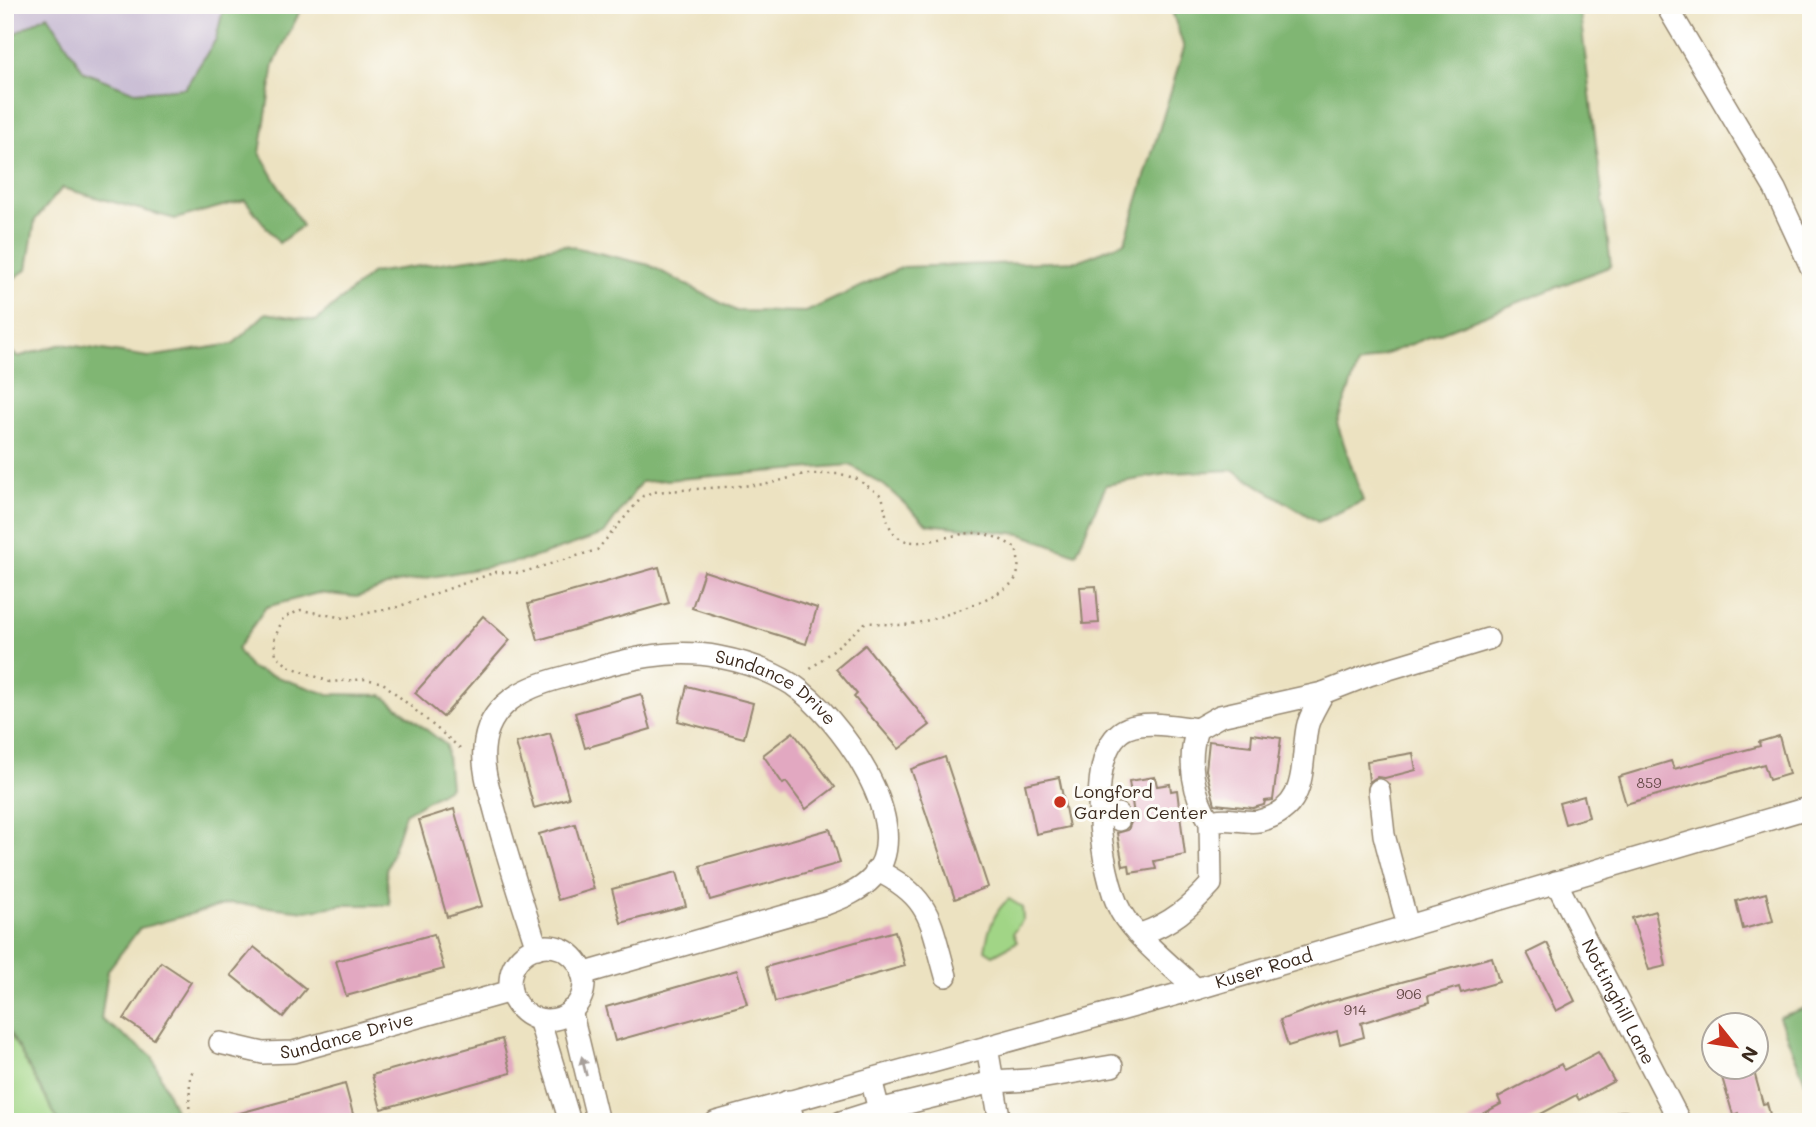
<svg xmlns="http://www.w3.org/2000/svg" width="1816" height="1127" font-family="Mali,sans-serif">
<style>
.industrial{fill:#cbbfd5}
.green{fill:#a1d586;stroke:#6e8052;stroke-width:2}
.forest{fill:#80b673;stroke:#5e7048;stroke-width:2}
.building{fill:#e2a8c1}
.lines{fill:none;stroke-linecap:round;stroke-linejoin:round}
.minor-casing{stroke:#948670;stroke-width:24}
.path{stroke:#948670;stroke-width:2.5;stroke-dasharray:2 5;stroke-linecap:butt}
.minor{stroke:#fff;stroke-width:21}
.oneway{fill:#a79f9a}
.poi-dot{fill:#c8321e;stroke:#fdfcf7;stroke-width:2.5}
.labels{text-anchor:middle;stroke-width:6;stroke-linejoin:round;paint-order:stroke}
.number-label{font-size:14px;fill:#654a47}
.street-label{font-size:18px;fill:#3b2a1e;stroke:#fdfcf7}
.poi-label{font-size:18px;fill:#3b2a1e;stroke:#fdfcf7;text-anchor:start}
</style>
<rect width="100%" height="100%" fill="#fdfcf7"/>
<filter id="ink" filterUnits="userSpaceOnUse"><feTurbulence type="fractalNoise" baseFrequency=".0143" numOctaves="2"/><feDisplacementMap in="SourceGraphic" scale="14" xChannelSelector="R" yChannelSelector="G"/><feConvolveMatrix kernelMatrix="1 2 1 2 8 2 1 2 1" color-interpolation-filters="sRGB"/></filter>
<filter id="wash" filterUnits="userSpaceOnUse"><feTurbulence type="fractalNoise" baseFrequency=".00686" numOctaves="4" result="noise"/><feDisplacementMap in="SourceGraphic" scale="28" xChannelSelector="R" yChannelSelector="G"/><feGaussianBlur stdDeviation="1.57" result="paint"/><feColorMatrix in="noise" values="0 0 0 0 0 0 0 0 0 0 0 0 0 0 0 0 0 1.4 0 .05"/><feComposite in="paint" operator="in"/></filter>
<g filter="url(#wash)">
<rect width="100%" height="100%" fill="#ece2c1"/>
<!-- industrial -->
<path class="industrial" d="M5 5H233L223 10 217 39 185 88 135 92 84 72 47 15 5 39Z"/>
<!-- green -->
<g class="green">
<path d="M1009 899 1022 907 1023 919 1013 933 1017 942 993 955 985 950C988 932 993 911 1009 899Z"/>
<path d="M5 1024 59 1122H5Z"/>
</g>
<!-- forest -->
<g class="forest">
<path d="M233 5H303L274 64 260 153 302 226 279 243 245 200 175 219 62 188 35 220 27 269 5 285V39L48 15 84 72 135 92 185 88 216 39 223 10Z"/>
<path d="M1170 5H1579L1611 266 1358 365 1337 423 1363 501 1318 522 1233 470 1172 473 1106 485 1076 554 1021 534 927 524 885 486 850 465 641 482 604 534 527 560 392 584 357 597 318 593 266 607 237 649 250 668 327 694 382 695 446 745 450 787 405 814 386 871 390 905H341L306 911 231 903 140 928 108 970 101 1019 152 1056 180 1122H59L5 1024V344L17 357 62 344 149 357 233 344 266 313 316 321 372 273 565 245 649 265 736 311 806 312 903 267 1078 261 1125 242 1184 48Z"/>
<path d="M1811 1006V1096L1779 1017Z"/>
</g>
<g id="blocks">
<!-- building -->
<g class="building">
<path d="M659 567 669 603 538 640 528 604Z"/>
<path d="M704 571 817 608 806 644 692 608Z"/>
<path d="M1096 586 1099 623 1083 624 1080 587Z"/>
<path d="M483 616 510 640 443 717 415 693Z"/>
<path d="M865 645 930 725 899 749 854 697 857 694 836 669Z"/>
<path d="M687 686 753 703 744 738 678 721Z"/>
<path d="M641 694 651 729 585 748 575 713Z"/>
<path d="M793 732 835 787 806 809 786 782 783 784 763 755Z"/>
<path d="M550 733 569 798 534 808 516 743Z"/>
<path d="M1252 734 1281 738 1273 800 1265 801 1264 805 1253 808 1215 804 1206 770 1209 741 1251 746Z"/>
<path d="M1779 736 1789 774 1769 780 1764 764 1626 804 1618 777 1671 761 1674 769 1760 746 1759 742Z"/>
<path d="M1413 753 1416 770 1385 778 1377 777 1369 782 1367 761Z"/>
<path d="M945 757 988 887 955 899 911 769Z"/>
<path d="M1059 777 1069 827 1036 834 1025 784Z"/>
<path d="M1155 777 1157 786 1170 784 1171 791 1177 790 1185 855 1154 861 1156 869 1130 873 1129 865 1123 866 1117 833 1128 830 1134 815 1129 781Z"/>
<path d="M1584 796 1589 817 1565 824 1559 803Z"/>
<path d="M454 809 482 906 447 917 419 820Z"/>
<path d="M575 824 594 889 558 900 539 834Z"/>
<path d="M830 829 840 863 710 900 700 866Z"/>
<path d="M677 872 686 906 621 923 612 889Z"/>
<path d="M1766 893 1773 921 1743 929 1736 901Z"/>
<path d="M1655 911 1666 966 1649 970 1632 918Z"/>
<path d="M895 931 905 966 775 1002 766 967Z"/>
<path d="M434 934 444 969 346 996 336 961Z"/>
<path d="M1547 943 1575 1001 1556 1011 1527 953Z"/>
<path d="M254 947 306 989 283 1017 231 975Z"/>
<path d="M1492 957 1499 982 1461 993 1459 987 1428 996 1429 1002 1361 1023 1364 1037 1340 1044 1337 1031 1288 1046 1280 1020 1329 1002Z"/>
<path d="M161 962 191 982 154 1039 124 1019Z"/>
<path d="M737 970 747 1004 615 1041 606 1007Z"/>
<path d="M502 1039 511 1073 381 1109 372 1075Z"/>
<path d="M1598 1052 1614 1081 1579 1100 1576 1095 1526 1122H1467L1501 1104 1498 1097 1561 1064 1564 1070Z"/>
<path d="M1744 1068H1753L1763 1104 1767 1103 1772 1122H1740L1738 1113 1733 1115 1721 1074Z"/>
<path d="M345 1084 354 1118 339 1122H223L222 1118Z"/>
</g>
</g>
</g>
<g filter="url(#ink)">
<use href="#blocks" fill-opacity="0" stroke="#948670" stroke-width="2"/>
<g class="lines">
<!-- minor casing -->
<g class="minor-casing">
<g id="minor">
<path d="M1666 5 1775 189 1811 267"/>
<path d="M1379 790 1384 835 1408 926"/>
<path d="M1100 818 1118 814 1119 820"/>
<path d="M1210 822C1193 795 1187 760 1197 729L1220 716 1323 693"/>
<path d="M876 870C932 897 930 921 946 976"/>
<path id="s1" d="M1556 882 1680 1122"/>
<path d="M1141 934C1172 923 1189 908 1211 884L1210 822C1225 815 1243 824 1259 821 1309 809 1300 768 1307 728 1309 716 1318 704 1323 693L1369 675 1488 639"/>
<circle cx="547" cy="983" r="37"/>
<path id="s2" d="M537 948C522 902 507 857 495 811 490 792 482 769 484 749 487 704 525 687 564 677 615 663 666 646 719 657 745 662 771 671 793 685 837 715 920 826 872 878 860 891 842 898 826 904L582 974"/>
<path d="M1196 989C1175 969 1134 936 1121 912 1101 877 1081 746 1128 728 1147 720 1177 727 1197 729"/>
<path d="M571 1010 598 1122"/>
<path d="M539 1019 570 1122"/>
<path id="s3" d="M220 1043 263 1053 293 1052 511 991"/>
<path d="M987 1047 1000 1122"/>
<path d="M871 1079 879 1110 993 1082 1028 1080 1112 1066"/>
<path d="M788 1101 794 1122"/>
<path id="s4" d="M716 1122 1196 989 1811 807"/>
<path d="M841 1122 879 1110"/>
<path d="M1622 1122H1624"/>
</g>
</g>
<!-- path -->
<g class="path">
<path d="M460 748 383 683 366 679 330 682 288 666 276 655 274 640 283 618 301 610 344 618 397 607 496 572 520 573 597 550 643 496 653 492 768 484 804 474H841L857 479 882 496C886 509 886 529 898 537 917 551 953 532 975 533 991 534 1003 540 1016 548 1019 560 1021 576 1011 584 995 599 920 627 898 625 887 625 877 622 865 623L807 672"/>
<path d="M189 1122 190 1076 194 1069"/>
</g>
<!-- minor -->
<use href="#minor" class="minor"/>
</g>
<!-- one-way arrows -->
<defs><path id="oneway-solid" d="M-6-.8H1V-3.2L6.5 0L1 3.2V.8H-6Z" transform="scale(1.75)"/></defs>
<use class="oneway" href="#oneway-solid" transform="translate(584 1066) rotate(-104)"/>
</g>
<!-- markers -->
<circle class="poi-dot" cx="1060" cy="802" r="7"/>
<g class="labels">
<!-- number labels -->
<g class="number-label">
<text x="1649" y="788">859</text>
<text x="1409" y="999">906</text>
<text x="1355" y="1015">914</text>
</g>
<!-- street labels -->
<g class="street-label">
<text dy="6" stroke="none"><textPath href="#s2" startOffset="546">Sundance Drive</textPath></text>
<text dy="6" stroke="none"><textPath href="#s4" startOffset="569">Kuser Road</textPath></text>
<text dy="6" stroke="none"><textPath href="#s1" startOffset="135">Nottinghill Lane</textPath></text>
<text dy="6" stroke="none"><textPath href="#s3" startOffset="130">Sundance Drive</textPath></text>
</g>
<!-- poi labels -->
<g class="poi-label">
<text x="1074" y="798">Longford<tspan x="1074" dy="21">Garden Center</tspan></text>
</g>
</g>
<!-- margin -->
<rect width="1816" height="1127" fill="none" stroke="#fdfcf7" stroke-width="28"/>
<!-- north arrow -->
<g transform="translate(1735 1046) rotate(120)"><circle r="33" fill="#fdfcf7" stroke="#afa8a0" stroke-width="2"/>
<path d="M0-5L12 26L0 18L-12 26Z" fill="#c8321e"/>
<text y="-10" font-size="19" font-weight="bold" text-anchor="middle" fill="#3b2a1e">N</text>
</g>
</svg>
